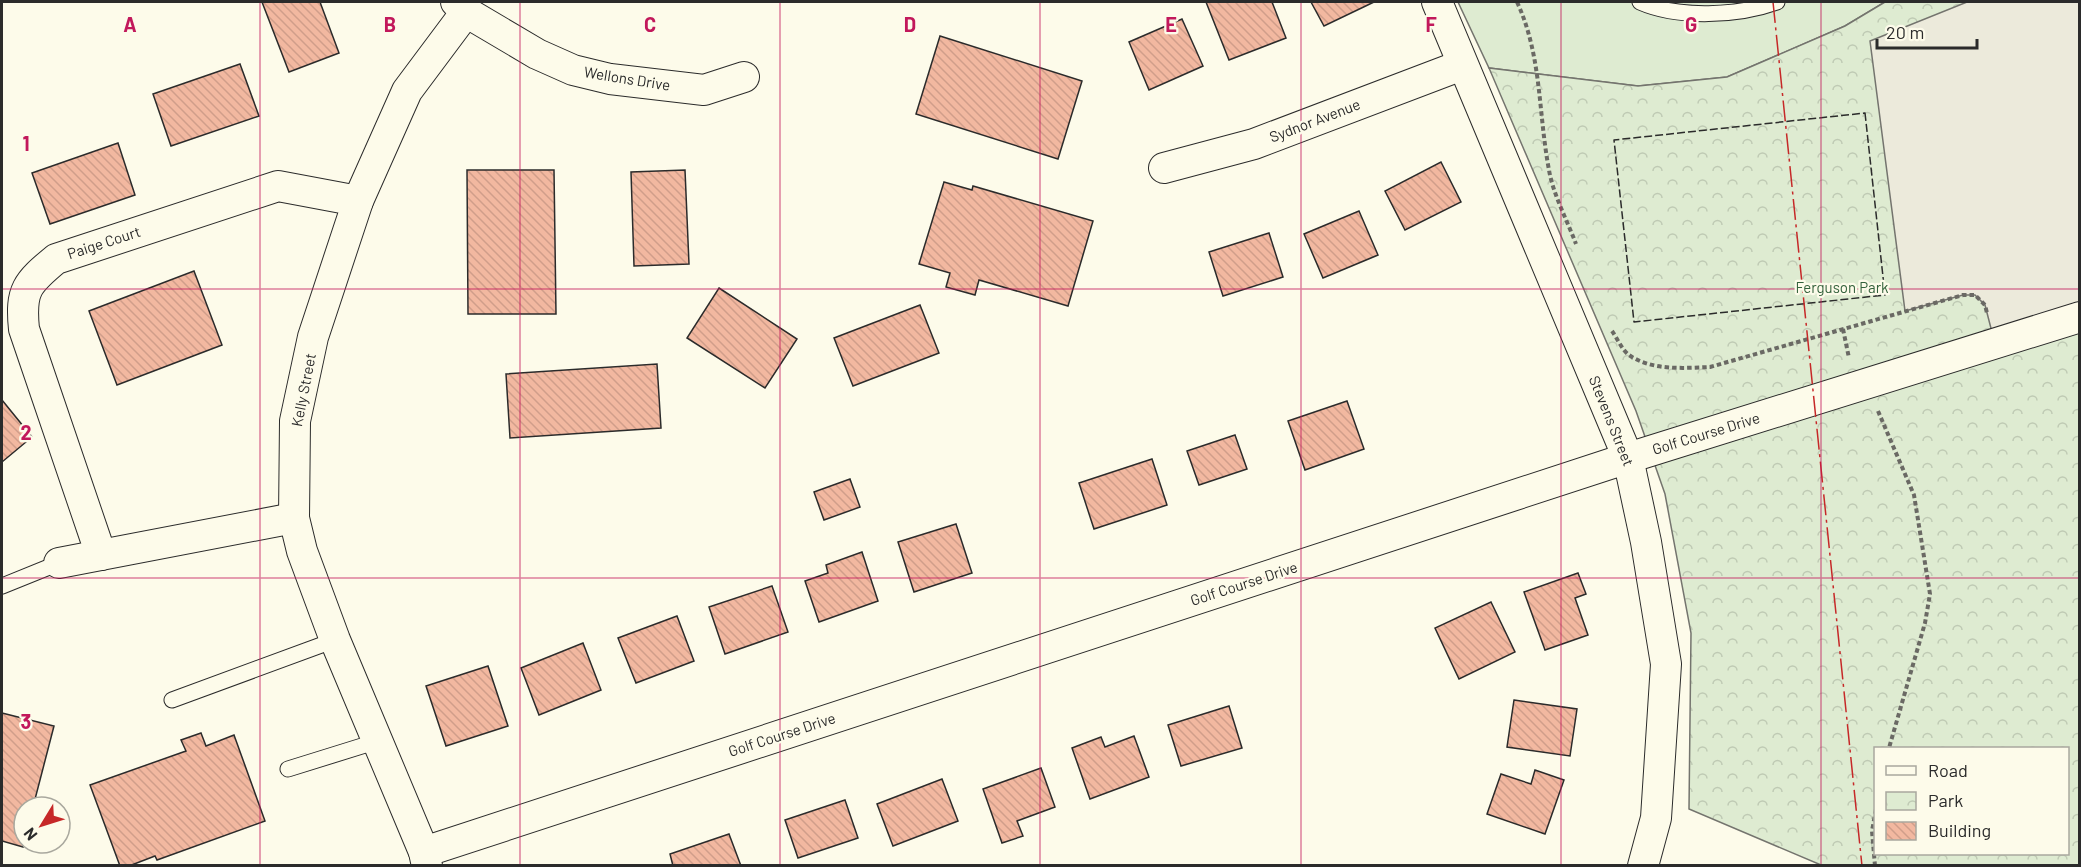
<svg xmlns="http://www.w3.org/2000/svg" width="2081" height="867" font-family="Barlow,sans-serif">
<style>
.green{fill:#deebd1;stroke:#74746e;stroke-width:1.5}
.park{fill:url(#park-crowns);stroke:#74746e;stroke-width:1.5;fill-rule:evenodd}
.parking{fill:#eceadb;stroke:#74746e;stroke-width:1.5}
.building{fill:url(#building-back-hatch);stroke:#2b2b2b;stroke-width:1.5}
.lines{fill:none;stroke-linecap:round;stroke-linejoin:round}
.service-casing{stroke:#2b2b2b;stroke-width:17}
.minor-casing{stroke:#2b2b2b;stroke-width:32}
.path{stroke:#6a6964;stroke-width:4;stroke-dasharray:4.5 3;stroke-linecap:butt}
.service{stroke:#fdfbea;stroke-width:15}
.minor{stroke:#fdfbea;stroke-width:30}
.fence{stroke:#2b2b2b;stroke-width:1.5;stroke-dasharray:8 3;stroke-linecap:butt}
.power{stroke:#c62828;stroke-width:1.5;stroke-dasharray:21 4.5 3 4.5;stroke-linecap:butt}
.grid{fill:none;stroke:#c2185b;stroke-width:1.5;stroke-opacity:0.55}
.labels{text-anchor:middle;stroke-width:4.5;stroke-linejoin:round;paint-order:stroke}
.street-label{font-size:15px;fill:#2b2b2b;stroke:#fdfbea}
.park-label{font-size:15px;fill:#34623c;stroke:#fdfbea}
.grid-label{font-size:20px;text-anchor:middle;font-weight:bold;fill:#c2185b;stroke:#fdfbea;stroke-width:4.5;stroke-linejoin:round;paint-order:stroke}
</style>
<defs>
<pattern id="park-crowns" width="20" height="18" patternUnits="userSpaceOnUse" patternTransform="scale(1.5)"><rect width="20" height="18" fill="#deebd1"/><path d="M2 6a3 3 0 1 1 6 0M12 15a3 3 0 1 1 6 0" fill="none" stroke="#bfcab4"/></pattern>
<pattern id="building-back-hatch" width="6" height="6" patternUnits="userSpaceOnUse" patternTransform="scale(1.5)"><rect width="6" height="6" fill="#f2b8a0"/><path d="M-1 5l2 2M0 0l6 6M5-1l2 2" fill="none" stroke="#d09e8a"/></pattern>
</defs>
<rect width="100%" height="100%" fill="#fdfbea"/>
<!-- green -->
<path class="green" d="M1458 2H1885L1845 26 1727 77 1638 86 1489 68Z"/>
<!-- park -->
<path class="park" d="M1885 2H2079V865H1821L1689 809 1691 633 1665 494 1636 411 1489 68 1638 86 1727 77 1845 26ZM1876 748H2068V854H1876Z"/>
<!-- parking -->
<path class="parking" d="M1967 2H2079V317L1995 344 1985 305 1975 295H1963L1905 311 1870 41Z"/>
<!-- building -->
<g class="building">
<path d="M262 2H320L339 53 289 72Z"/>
<path d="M1206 2H1272L1286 38 1229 60Z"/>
<path d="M1311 2H1374L1324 26Z"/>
<path d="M1182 19 1203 66 1149 90 1129 42Z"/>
<path d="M940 36 1082 81 1058 159 916 114Z"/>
<path d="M240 64 259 116 171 146 153 94Z"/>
<path d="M118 143 135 195 50 224 32 173Z"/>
<path d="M1441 162 1461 202 1405 230 1385 191Z"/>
<path d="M467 170H554L556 314H468Z"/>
<path d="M685 170 689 264 634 266 631 172Z"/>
<path d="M944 182 972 190 973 186 1093 221 1068 306 979 280 975 295 946 287 950 273 919 264Z"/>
<path d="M1359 211 1378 255 1323 278 1304 234Z"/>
<path d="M1269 233 1283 277 1223 296 1209 252Z"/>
<path d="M194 271 222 345 117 385 89 311Z"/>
<path d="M719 288 797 339 765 388 687 338Z"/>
<path d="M920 305 939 353 853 386 834 338Z"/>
<path d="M657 364 661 428 510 438 506 374Z"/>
<path d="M2 400 32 437 2 462Z"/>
<path d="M1347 401 1364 449 1305 470 1288 421Z"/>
<path d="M1235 435 1247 469 1199 485 1187 451Z"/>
<path d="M1152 459 1167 505 1094 529 1079 483Z"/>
<path d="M850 479 860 507 824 520 814 492Z"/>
<path d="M956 524 972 573 914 592 898 542Z"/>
<path d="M862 552 878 601 819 622 805 581 828 573 826 565Z"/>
<path d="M1578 573 1586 594 1575 598 1588 635 1545 650 1524 592Z"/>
<path d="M772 586 788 632 725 654 709 607Z"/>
<path d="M1491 602 1515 652 1459 679 1435 628Z"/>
<path d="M677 616 694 661 636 683 618 638Z"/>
<path d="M583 643 601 690 539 715 521 668Z"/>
<path d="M488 666 508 726 446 746 426 686Z"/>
<path d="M1514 700 1577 709 1570 756 1507 747Z"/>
<path d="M1229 706 1242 748 1181 766 1168 725Z"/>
<path d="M2 713 54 726 33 807H24L23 847 2 841Z"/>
<path d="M201 733 206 746 234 735 265 821 157 860 155 856 129 866H120L90 785 186 751 181 740Z"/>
<path d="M1134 736 1149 777 1090 799 1072 748 1101 737 1105 747Z"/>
<path d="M1041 768 1055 807 1017 821 1023 836 1002 843 983 789Z"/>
<path d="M1535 770 1564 780 1545 834 1487 814 1501 774 1531 784Z"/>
<path d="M942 779 958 821 893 846 877 804Z"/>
<path d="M845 800 858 838 798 858 785 820Z"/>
<path d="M729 834 741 866H673L670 854Z"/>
</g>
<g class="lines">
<!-- service casing -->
<g class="service-casing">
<g id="service">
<path d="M1640 2C1679 19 1738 16 1777 2"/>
<path d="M2 586 59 563"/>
<path d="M172 700 335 640"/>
<path d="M288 769 378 741"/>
</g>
</g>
<!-- minor casing -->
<g class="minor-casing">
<g id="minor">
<path d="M456 2 466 12 537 54 573 70 610 79 704 90 744 77"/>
<path d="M1437 2 1628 458 1646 542 1666 664 1656 818 1643 866"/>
<path d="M1164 168 1254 144 1462 65"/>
<path d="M101 555 24 329C20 290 27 283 56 259L278 186 358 201"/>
<path d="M59 563 294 518"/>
<path d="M424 852 1628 458 2080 317"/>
<path d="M427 866 424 852 335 640 302 551 294 518 295 421 313 337 358 201 407 91 466 12"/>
</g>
</g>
<!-- path -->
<g class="path">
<path d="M1517 2C1542 56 1538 112 1549 170 1553 194 1567 220 1576 244"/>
<path d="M1843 329 1849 358"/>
<path d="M1612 331C1617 338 1622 350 1629 355 1652 371 1684 368 1710 367L1963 295H1975L1985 305 1987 313"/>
<path d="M1878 411 1914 495 1930 594 1925 623 1889 748"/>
<path d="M1875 866 1872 831 1876 809"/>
</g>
<!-- service -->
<use href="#service" class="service"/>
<!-- minor -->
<use href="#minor" class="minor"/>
<!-- fence -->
<path class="fence" d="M1865 113 1885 295 1634 322 1614 140Z"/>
<!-- power -->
<path class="power" d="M1773 2 1862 866"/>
</g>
<!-- grid -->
<path class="grid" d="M260 2V866M520 2V866M780 2V866M1040 2V866M1301 2V866M1561 2V866M1821 2V866M2 289H2080M2 578H2080"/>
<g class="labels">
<!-- street labels -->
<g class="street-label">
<text transform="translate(627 79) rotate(9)" y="5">Wellons Drive</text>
<text transform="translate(1315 121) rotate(-21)" y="5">Sydnor Avenue</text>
<text transform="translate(104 243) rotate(-18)" y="5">Paige Court</text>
<text transform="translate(304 390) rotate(-79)" y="5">Kelly Street</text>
<text transform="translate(1611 421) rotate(68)" y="5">Stevens Street</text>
<text transform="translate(1706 434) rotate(-17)" y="5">Golf Course Drive</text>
<text transform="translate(1244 584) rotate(-18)" y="5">Golf Course Drive</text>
<text transform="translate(782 735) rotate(-18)" y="5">Golf Course Drive</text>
</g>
<!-- park labels -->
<g class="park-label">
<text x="1842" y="293">Ferguson Park</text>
</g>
</g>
<g class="grid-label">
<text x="130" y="32">A</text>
<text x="390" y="32">B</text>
<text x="650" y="32">C</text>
<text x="910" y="32">D</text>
<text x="1171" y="32">E</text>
<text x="1431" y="32">F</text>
<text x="1691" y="32">G</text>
<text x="26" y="151">1</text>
<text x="26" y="440">2</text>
<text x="26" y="729">3</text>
</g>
<!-- border -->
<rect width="2081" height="867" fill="none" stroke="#2b2b2b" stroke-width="6"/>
<!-- legend -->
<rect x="1874" y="747" width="195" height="108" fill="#fdfbea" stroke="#a9a89e" stroke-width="1.5"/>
<rect x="1886" y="766" width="30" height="9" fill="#fdfbea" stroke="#a9a89e" stroke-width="1.5"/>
<text x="1928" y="777" font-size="18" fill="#2b2b2b">Road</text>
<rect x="1886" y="792" width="30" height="18" fill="url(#park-crowns)" stroke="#a9a89e" stroke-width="1.5"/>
<text x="1928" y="807" font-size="18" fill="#2b2b2b">Park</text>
<rect x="1886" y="822" width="30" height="18" fill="url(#building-back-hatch)" stroke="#a9a89e" stroke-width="1.5"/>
<text x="1928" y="837" font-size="18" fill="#2b2b2b">Building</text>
<!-- north arrow -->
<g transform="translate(42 825) rotate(232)"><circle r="28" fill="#fdfbea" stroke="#a9a89e" stroke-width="1.5"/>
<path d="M0-4.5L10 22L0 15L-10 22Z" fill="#c62828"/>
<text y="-9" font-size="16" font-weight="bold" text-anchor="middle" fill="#2b2b2b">N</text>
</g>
<!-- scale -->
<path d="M1877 39v9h100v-9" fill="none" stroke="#2b2b2b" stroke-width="3"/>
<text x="1886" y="39" font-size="18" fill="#2b2b2b" stroke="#fdfbea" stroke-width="4.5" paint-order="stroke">20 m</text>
</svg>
